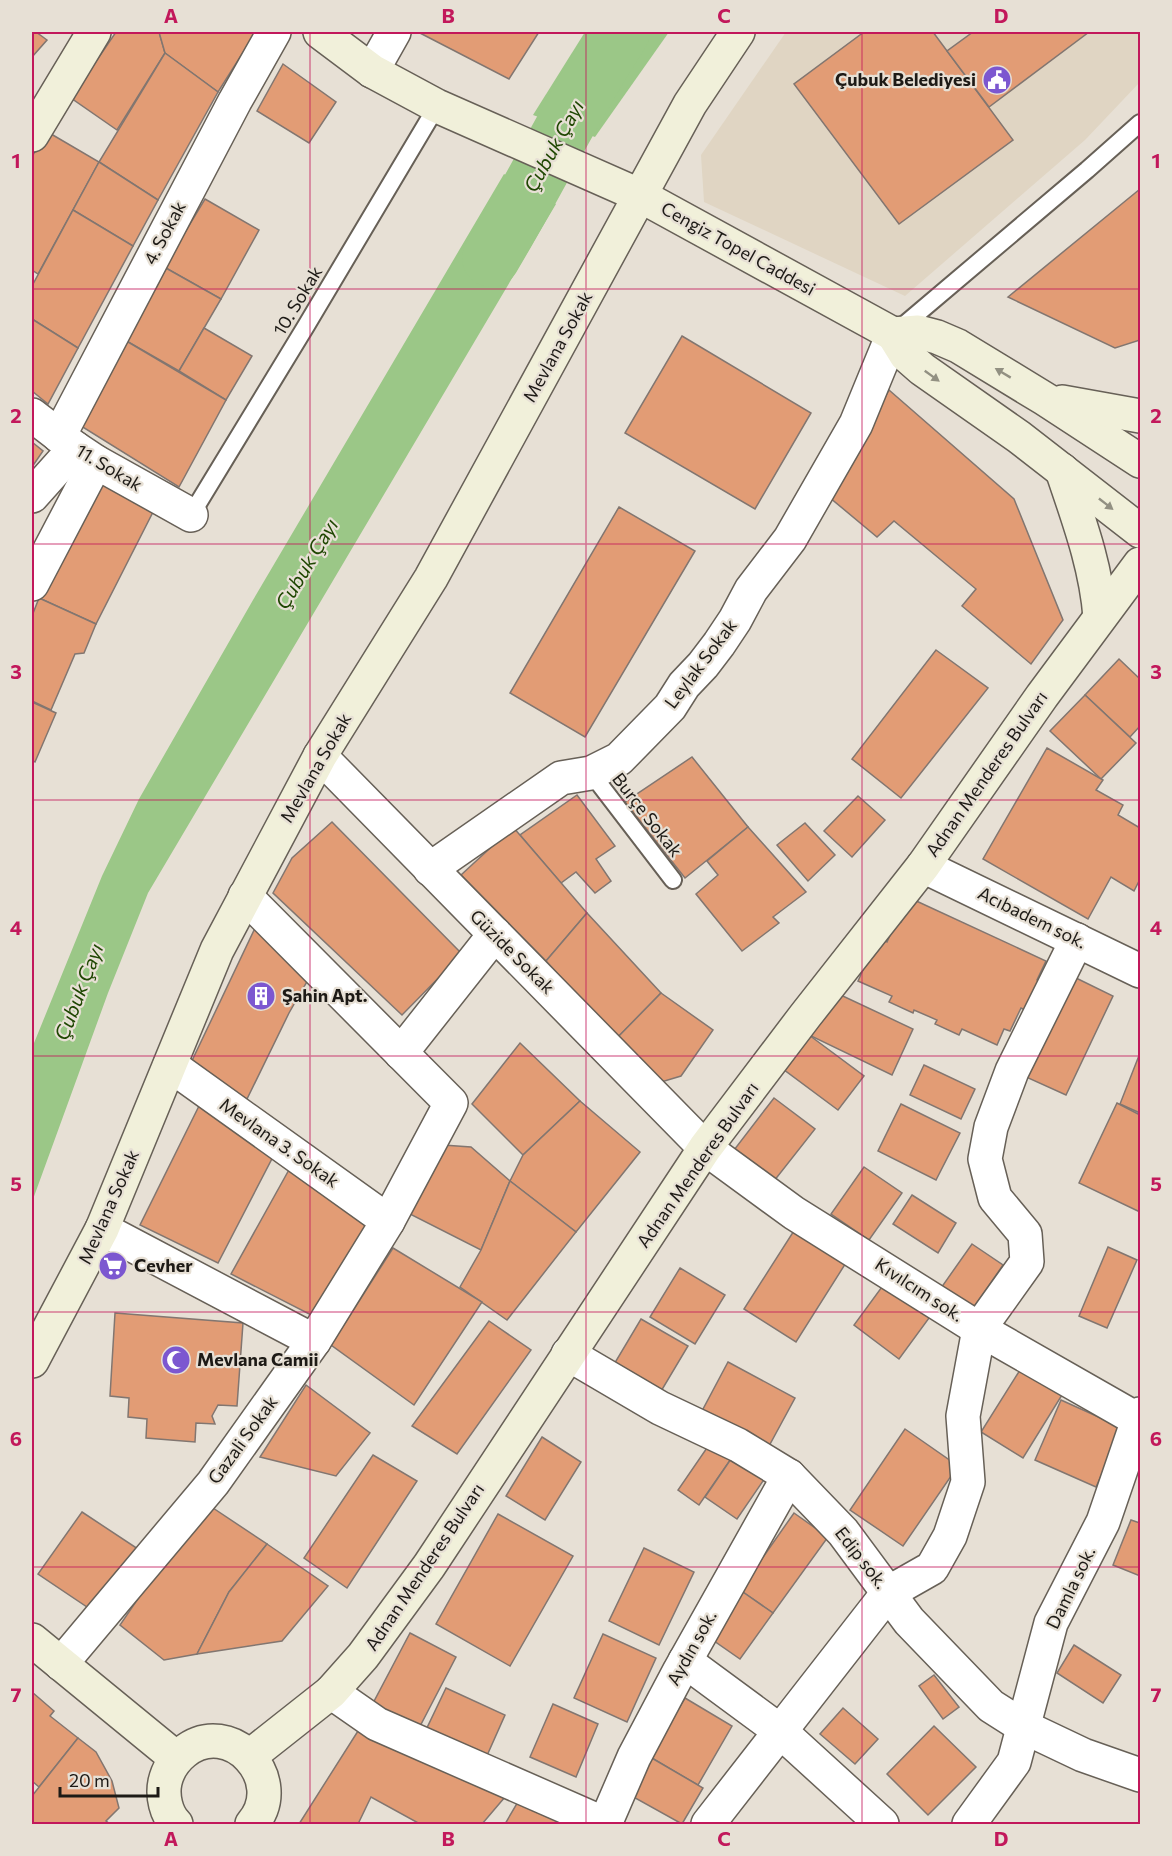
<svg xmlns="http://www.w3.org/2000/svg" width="1172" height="1856" font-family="Commissioner,sans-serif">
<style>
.built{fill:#e0d5c3}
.water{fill:#9bc787}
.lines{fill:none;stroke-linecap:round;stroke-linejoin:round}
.river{stroke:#9bc787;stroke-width:58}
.building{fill:#e29c75;stroke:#827670;stroke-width:1.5}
.lane-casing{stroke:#676057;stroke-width:20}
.street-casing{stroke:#676057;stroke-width:36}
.secondary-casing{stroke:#676057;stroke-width:36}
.lane{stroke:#fff;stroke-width:16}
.street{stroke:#fff;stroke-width:33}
.secondary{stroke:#f1f0da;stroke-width:33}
.oneway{fill:#929082}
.grid{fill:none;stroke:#c2185b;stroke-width:1.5;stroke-opacity:0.55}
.labels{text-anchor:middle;stroke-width:4.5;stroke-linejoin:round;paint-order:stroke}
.poi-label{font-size:18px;font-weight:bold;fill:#1d1a16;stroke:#e7e0d5;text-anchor:start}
.street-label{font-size:18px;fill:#1d1a16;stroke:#e7e0d5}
.water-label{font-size:20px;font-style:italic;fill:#1f4702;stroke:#e7e0d5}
.neatline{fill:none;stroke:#c2185b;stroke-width:2}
.grid-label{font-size:20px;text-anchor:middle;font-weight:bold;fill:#c2185b}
</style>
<rect width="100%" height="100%" fill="#e7e0d5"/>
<!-- built -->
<path class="built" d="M786 32H1140V82L1085 140 905 296 704 202 701 155Z"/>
<!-- water -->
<g class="water">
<path d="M585 32H669L595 137 533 115Z"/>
<path d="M504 174 556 204 148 893 108 993 32 1202V1048L102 876 139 799 253 600Z"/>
</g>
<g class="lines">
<!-- river -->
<path class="river" d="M491 258C536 183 573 105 621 32"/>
</g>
<!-- building -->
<g class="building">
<path d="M32 32H36L47 40 32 57Z"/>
<path d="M116 32H159L165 53 117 130 71 98Z"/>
<path d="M159 32H256L218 92 165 53Z"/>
<path d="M418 32H539L509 79Z"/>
<path d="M864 32H933L1013 140 899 224 794 84Z"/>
<path d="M973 32H1089L989 107 947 51Z"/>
<path d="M165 53 218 92 158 200 99 162Z"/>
<path d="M283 64 336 102 309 143 257 111Z"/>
<path d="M46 131 99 162 38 274 32 270V157Z"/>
<path d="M99 162 158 200 133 246 73 210Z"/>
<path d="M1140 189V340L1115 348 1008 297Z"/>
<path d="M205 199 259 230 221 299 164 267Z"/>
<path d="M73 210 133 246 78 348 32 319V286Z"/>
<path d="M164 267 221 299 179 371 123 339Z"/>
<path d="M32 319 78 348 48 404 32 391Z"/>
<path d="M204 328 252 356 226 400 179 371Z"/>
<path d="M682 336 811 413 755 509 625 433Z"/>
<path d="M123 339 226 400 179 487 73 421Z"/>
<path d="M889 390 1014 499 1063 620 1031 664 962 606 976 589 894 521 877 537 829 497Z"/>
<path d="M32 442 43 451 32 467Z"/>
<path d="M97 480 153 512 96 624 39 598Z"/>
<path d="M619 507 695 551 585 737 510 693Z"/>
<path d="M39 598 96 624 84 653 75 654 51 710 32 701V616Z"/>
<path d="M936 650 988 688 901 798 852 759Z"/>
<path d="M1119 659 1140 679V726L1130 737 1085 695Z"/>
<path d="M1085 695 1136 743 1101 779 1050 731Z"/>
<path d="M32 702 56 713 35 762 32 760Z"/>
<path d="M1047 748 1103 780 1096 790 1123 805 1118 815 1140 828V879L1134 891 1111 877 1088 919 983 859Z"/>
<path d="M692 757 748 827 685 878 625 802Z"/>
<path d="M577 795 615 846 596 859 611 881 595 893 576 872 561 883 520 835Z"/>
<path d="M858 796 885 820 852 857 824 831Z"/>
<path d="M332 822 462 954 402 1015 273 893 292 858Z"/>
<path d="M805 823 835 855 808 881 777 845Z"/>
<path d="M513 827 587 913 546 961 461 875Z"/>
<path d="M748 827 806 892 773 917 779 923 742 951 696 894 718 875 707 861Z"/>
<path d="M912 899 1046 961 1037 980 1041 982 1027 1011 1021 1008 1010 1031 1004 1029 997 1045 962 1029 959 1035 935 1024 937 1020 914 1010 913 1013 889 1002 892 996 858 981 878 937 887 942 897 920 901 922Z"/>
<path d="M587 913 661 993 617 1038 546 961Z"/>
<path d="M257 924 309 978 289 1013 247 1099 189 1067Z"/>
<path d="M1074 977 1113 996 1066 1095 1026 1077Z"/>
<path d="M830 990 913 1029 892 1075 809 1035Z"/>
<path d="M661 993 713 1030 681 1076 658 1083 617 1038Z"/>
<path d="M809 1035 864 1076 838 1110 783 1069Z"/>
<path d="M520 1043 580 1101 523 1155 472 1104Z"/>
<path d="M1140 1053V1113L1120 1104Z"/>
<path d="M924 1065 975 1089 961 1119 910 1095Z"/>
<path d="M774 1098 815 1129 774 1181 734 1150Z"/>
<path d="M580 1101 640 1152 576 1232 510 1181 523 1155Z"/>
<path d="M1117 1103 1140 1115V1212L1079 1183Z"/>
<path d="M901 1104 960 1133 936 1180 878 1151Z"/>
<path d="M199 1106 277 1149 218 1263 140 1225Z"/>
<path d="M443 1145 471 1147 510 1181 481 1250 404 1211Z"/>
<path d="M864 1167 902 1193 869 1240 831 1214Z"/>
<path d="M290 1168 381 1221 319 1319 231 1274Z"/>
<path d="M510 1181 576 1232 507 1320 460 1287 481 1250Z"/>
<path d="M912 1195 956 1223 938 1253 893 1224Z"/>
<path d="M797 1226 849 1258 796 1342 744 1309Z"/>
<path d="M972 1244 1003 1265 972 1310 941 1288Z"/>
<path d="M1108 1247 1137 1260 1107 1328 1079 1316Z"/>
<path d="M393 1248 482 1302 414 1405 331 1345Z"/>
<path d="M680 1268 725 1295 695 1344 650 1317Z"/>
<path d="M887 1280 932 1314 899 1359 854 1325Z"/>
<path d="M115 1313 243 1323 237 1406 218 1405 212 1416 215 1424 196 1423 195 1442 146 1438 147 1419 128 1417 129 1398 110 1396Z"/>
<path d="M641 1319 688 1346 657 1398 610 1371Z"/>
<path d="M489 1321 531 1350 457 1454 412 1426Z"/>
<path d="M728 1362 795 1398 769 1446 702 1411Z"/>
<path d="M1020 1370 1062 1395 1023 1458 981 1432Z"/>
<path d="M306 1385 370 1433 336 1476 260 1457Z"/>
<path d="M1061 1400 1123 1428 1096 1487 1035 1460Z"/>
<path d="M905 1429 958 1466 903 1546 850 1510Z"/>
<path d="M542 1437 581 1462 545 1520 506 1496Z"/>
<path d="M711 1442 733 1456 699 1505 678 1490Z"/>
<path d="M373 1455 417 1481 347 1588 304 1558Z"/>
<path d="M733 1456 765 1478 737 1519 705 1497Z"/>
<path d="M204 1502 267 1544 229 1592 197 1654 164 1660 120 1625Z"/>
<path d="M82 1512 138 1549 93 1611 38 1574Z"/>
<path d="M794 1513 828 1537 773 1613 740 1590Z"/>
<path d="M498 1514 573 1556 510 1666 436 1624Z"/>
<path d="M1131 1520 1140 1523V1576L1113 1565Z"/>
<path d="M267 1544 328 1586 282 1641 197 1654 229 1592Z"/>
<path d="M644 1548 694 1572 659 1645 609 1621Z"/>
<path d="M740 1590 773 1613 740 1659 707 1636Z"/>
<path d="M410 1633 456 1657 417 1732 371 1707Z"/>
<path d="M603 1634 656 1658 627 1722 574 1698Z"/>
<path d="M1074 1645 1121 1675 1103 1703 1057 1673Z"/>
<path d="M934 1675 959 1707 943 1719 919 1686Z"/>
<path d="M446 1688 505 1715 485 1760 425 1732Z"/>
<path d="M32 1692 54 1711 50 1716 78 1738 39 1787 32 1781Z"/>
<path d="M685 1698 732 1726 698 1785 650 1757Z"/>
<path d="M553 1704 598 1724 576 1777 530 1757Z"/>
<path d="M843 1708 878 1739 855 1764 820 1734Z"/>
<path d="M934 1726 976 1767 928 1815 887 1774Z"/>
<path d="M358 1731 505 1797 482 1824H420L371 1797 358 1824H299Z"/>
<path d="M78 1738 96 1752 112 1781 119 1808 106 1821 110 1824H32V1796Z"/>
<path d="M650 1757 703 1788 682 1824 628 1794Z"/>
<path d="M519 1800 566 1824H505Z"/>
</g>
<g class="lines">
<!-- lane casing -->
<g class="lane-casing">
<g id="lane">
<path d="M898 330 1087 170 1140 123"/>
<path d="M191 515 306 326 437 106"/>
<path d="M591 773 673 880"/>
</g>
</g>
<!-- street casing -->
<g class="street-casing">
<g id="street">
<path d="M372 71 394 32"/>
<path d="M32 415 75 448 96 462 191 515"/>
<path d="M59 436 235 101 274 32"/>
<path d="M32 496 75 448"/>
<path d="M32 584 96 462"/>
<path d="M320 756 705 1148 794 1213 979 1329 1140 1421"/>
<path d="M923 866 1140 971"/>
<path d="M430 869 561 778 591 773 619 759 670 707 684 685 703 665 719 644 735 620 751 590 790 539 856 424 893 334"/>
<path d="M401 1053 495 934"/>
<path d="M170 1065 388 1221"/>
<path d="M102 1229 314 1341"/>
<path d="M568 1354 660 1408 738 1445 789 1476 843 1532 909 1621 991 1706 1024 1727 1083 1755 1140 1775"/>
<path d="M685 1661 780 1731 882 1824"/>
<path d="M61 1664 213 1483 314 1341 388 1221 451 1103 245 896"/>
<path d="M331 1692 377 1724 605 1824"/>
<path d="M605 1824 634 1757 680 1670 789 1476"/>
<path d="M708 1824 888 1593 932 1568 950 1536 968 1482 963 1416 979 1329 1027 1262 1025 1234 995 1198 985 1159 991 1127 1012 1071 1077 940"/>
<path d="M969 1824 1014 1762 1051 1623 1103 1522 1140 1414"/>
</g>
</g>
<!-- secondary casing -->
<g class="secondary-casing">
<g id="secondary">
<path d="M320 32 372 71 437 106 641 196 893 334"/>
<path d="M32 135 94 32"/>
<path d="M893 334 906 355 922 369 1019 437 1140 531"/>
<path d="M893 334 918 332 937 337 958 346 1045 399 1140 461"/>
<path d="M1062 402 1140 416"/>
<path d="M1062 470C1078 518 1096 565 1100 617"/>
<path d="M32 1361 102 1229 217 950 320 756 431 578 690 104 738 32"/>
<path d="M32 1640 176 1758"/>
<path d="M250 1756 331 1692 363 1656 429 1566 705 1148 805 1016 923 866 1042 696 1140 564"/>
<path d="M176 1824C166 1814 162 1796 165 1782 168 1769 174 1760 184 1752 230 1715 290 1780 252 1824"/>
</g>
</g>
<!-- lane -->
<use href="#lane" class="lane"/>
<!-- street -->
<use href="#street" class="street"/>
<!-- secondary -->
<use href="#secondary" class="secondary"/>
</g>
<!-- one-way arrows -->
<defs><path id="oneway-solid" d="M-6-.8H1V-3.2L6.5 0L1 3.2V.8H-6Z" transform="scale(1.5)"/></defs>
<g class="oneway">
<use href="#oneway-solid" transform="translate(1003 373) rotate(-149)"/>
<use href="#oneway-solid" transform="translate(932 376) rotate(36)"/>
<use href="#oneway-solid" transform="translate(1106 504) rotate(38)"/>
</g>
<!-- grid -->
<path class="grid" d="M310 32V1824M586 32V1824M862 32V1824M32 289H1140M32 544H1140M32 800H1140M32 1056H1140M32 1312H1140M32 1567H1140"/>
<!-- icons -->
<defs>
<g id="civic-disc" transform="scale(1.5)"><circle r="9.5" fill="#7c57d0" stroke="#e7e0d5"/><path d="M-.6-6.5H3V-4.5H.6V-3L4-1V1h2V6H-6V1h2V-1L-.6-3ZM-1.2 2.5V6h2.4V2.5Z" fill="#fff"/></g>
<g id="building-disc" transform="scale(1.5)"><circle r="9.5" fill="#7c57d0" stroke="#e7e0d5"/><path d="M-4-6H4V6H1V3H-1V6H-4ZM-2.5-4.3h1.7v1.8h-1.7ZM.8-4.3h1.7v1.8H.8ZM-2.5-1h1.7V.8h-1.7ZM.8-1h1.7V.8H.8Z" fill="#fff"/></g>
<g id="supermarket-disc" transform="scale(1.5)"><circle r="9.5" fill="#7c57d0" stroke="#e7e0d5"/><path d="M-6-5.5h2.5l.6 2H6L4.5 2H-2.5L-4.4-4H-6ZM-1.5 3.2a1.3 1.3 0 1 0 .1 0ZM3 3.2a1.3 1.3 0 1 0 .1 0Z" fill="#fff"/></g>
<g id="mosque-disc" transform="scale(1.5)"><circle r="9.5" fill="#7c57d0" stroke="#e7e0d5"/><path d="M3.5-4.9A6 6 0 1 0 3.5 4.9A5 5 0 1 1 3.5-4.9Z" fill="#fff"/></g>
</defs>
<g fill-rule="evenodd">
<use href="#civic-disc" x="997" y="80"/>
<use href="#building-disc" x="261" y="996"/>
<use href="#supermarket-disc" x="113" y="1266"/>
<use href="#mosque-disc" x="176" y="1360"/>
</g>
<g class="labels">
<!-- poi labels -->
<g class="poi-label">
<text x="976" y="86" text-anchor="end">Çubuk Belediyesi</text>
<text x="282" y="1002">Şahin Apt.</text>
<text x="134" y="1272">Cevher</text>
<text x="197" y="1366">Mevlana Camii</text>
</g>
<!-- street labels -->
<g class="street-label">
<text transform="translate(165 233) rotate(-62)" y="6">4. Sokak</text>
<text transform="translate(738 249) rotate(29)" y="6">Cengiz Topel Caddesi</text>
<text transform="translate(298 301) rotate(-59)" y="6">10. Sokak</text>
<text transform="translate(558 347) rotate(-61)" y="6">Mevlana Sokak</text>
<text transform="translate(109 468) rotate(31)" y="6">11. Sokak</text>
<text transform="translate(701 664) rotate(-53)" y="6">Leylak Sokak</text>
<text transform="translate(316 768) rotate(-60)" y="6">Mevlana Sokak</text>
<text transform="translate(987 774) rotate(-55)" y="6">Adnan Menderes Bulvarı</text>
<text transform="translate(647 815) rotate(52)" y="6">Burçe Sokak</text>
<text transform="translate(1032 918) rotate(26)" y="6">Acıbadem sok.</text>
<text transform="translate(512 952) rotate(45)" y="6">Güzide Sokak</text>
<text transform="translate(279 1143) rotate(35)" y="6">Mevlana 3. Sokak</text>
<text transform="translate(698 1165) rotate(-55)" y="6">Adnan Menderes Bulvarı</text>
<text transform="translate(109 1207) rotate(-66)" y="6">Mevlana Sokak</text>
<text transform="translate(919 1290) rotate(33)" y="6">Kıvılcım sok.</text>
<text transform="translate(243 1440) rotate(-54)" y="6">Gazali Sokak</text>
<text transform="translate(861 1558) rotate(52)" y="6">Edip sok.</text>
<text transform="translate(425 1567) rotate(-56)" y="6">Adnan Menderes Bulvarı</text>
<text transform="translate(1071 1588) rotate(-64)" y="6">Damla sok.</text>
<text transform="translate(692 1648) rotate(-61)" y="6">Aydın sok.</text>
</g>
<!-- water labels -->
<g class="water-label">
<text transform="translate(554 146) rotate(-61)" y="7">Çubuk Çayı</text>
<text transform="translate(307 564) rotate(-59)" y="7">Çubuk Çayı</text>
<text transform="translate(79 992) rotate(-69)" y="7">Çubuk Çayı</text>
</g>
</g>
<!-- border -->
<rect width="1172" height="1856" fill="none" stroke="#e7e0d5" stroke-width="66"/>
<!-- scale -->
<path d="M60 1787v9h98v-9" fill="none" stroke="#1d1a16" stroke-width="3"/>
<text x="69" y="1787" font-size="18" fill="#1d1a16" stroke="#e7e0d5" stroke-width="4.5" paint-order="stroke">20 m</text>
<rect x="33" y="33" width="1106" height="1790" class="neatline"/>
<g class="grid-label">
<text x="171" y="23">A</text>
<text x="448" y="23">B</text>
<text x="724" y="23">C</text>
<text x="1001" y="23">D</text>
<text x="16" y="168">1</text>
<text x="1156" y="168">1</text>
<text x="16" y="423">2</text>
<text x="1156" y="423">2</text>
<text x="16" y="679">3</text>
<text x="1156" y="679">3</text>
<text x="16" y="935">4</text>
<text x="1156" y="935">4</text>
<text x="16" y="1191">5</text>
<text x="1156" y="1191">5</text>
<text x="16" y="1446">6</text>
<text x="1156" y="1446">6</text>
<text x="16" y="1702">7</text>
<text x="1156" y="1702">7</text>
<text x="171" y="1846">A</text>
<text x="448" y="1846">B</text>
<text x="724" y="1846">C</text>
<text x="1001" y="1846">D</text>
</g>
</svg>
